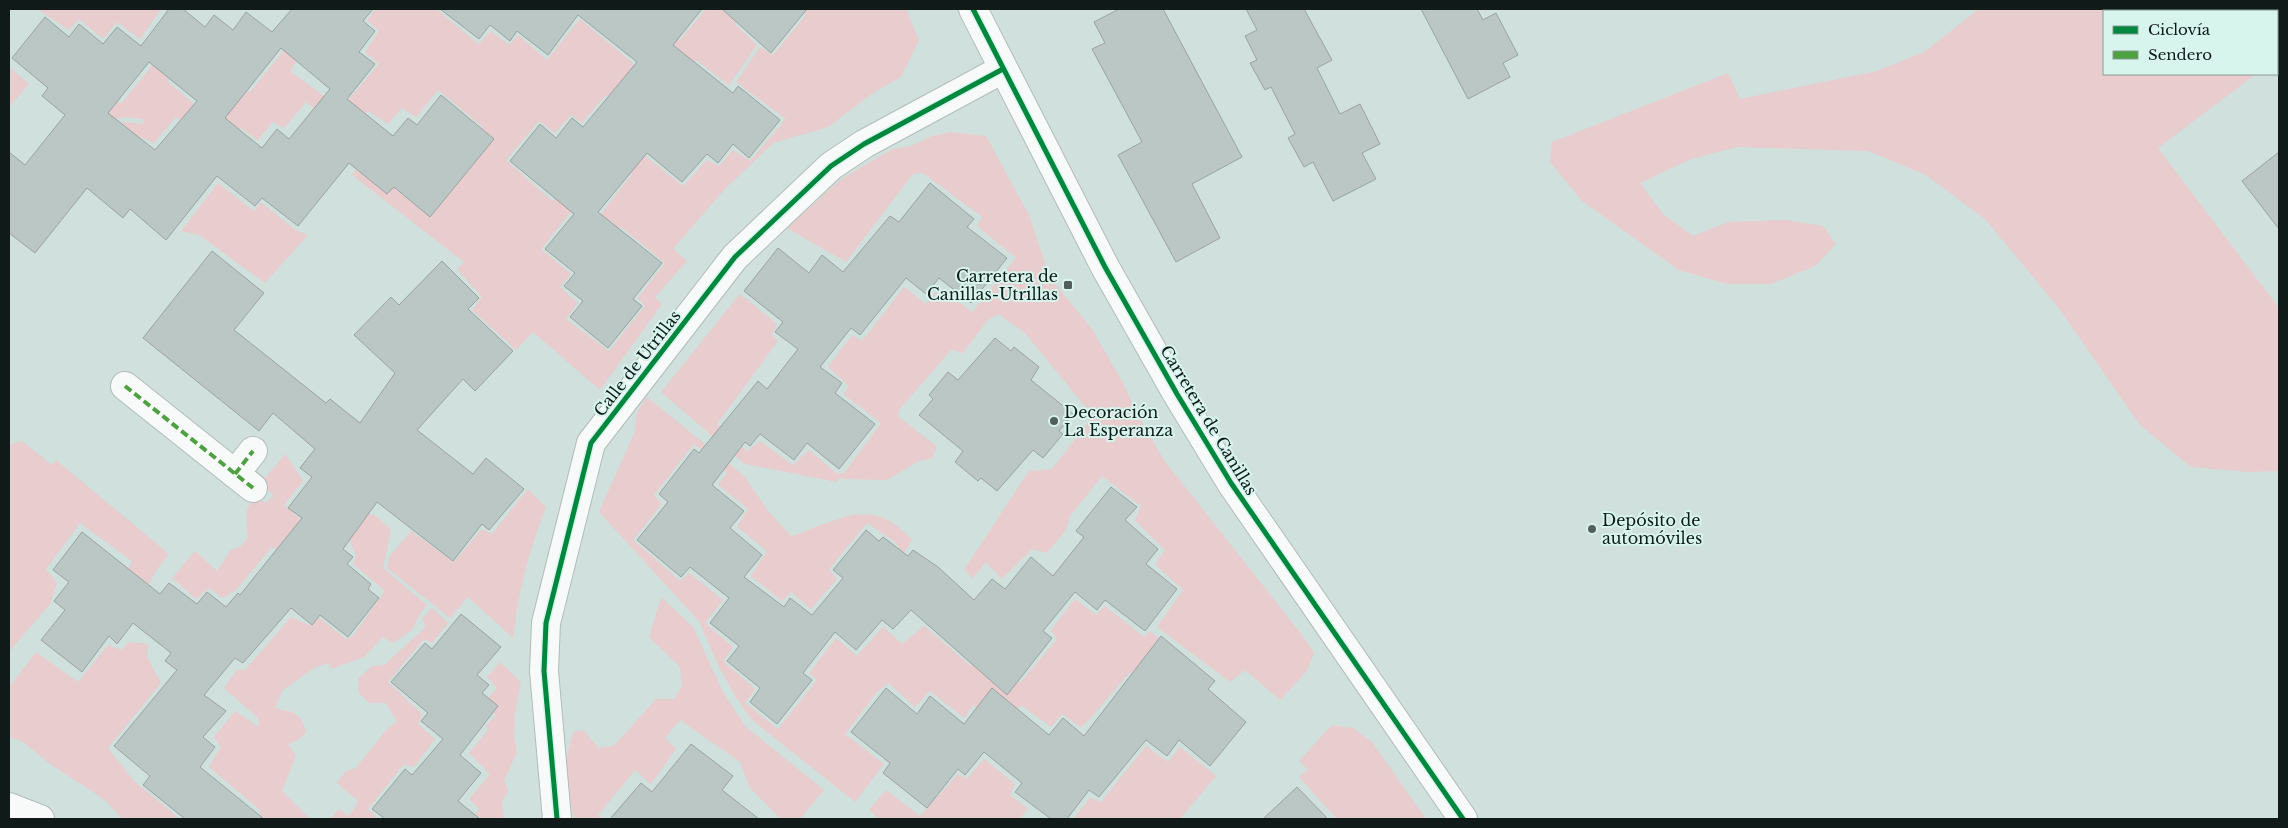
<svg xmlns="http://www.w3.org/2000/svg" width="2288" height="828" font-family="'Libre Baskerville',serif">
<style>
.green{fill:#e8ccce}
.building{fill:#bbc7c4;stroke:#97a4a1;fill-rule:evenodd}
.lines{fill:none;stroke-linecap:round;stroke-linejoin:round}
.street-casing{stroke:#b0bdb9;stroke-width:30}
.secondary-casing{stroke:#b0bdb9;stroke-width:30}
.street{stroke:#f8fafa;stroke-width:28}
.secondary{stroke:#f8fafa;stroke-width:28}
.quiet{stroke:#4da140;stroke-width:4;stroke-dasharray:8 4;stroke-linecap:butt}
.cycleway-casing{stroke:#d7f4ed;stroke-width:8}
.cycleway{stroke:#00873e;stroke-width:5}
.poi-dot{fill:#535f5d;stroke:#d7f4ed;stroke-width:2}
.labels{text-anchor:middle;stroke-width:4;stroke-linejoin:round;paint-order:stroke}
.poi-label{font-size:16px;fill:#101a18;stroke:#d7f4ed;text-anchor:start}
.street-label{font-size:16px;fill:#101a18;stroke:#d7f4ed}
</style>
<rect width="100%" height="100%" fill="#d0e0dc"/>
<!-- green -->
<g class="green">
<path d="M37 9H161L140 39 117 22 103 39 79 19 69 30Z"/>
<path d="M376 9H440L438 11 479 44 491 31 509 45 518 35 547 60 580 19 642 71 672 35 680 40 706 9H731L739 15 735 24 757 45 729 85 696 60 657 107 650 129 606 95 582 123 571 115 555 133 539 121 506 160 552 201 559 194 574 208 541 249 571 274 560 287 578 303 566 319 609 351 645 306 638 298 665 263 621 227 614 232 597 219 632 174 625 169 639 151 683 186 707 160 719 166 733 150 750 161 786 119 736 82 760 47 773 55 806 15 801 9H906L919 40 901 77 873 93 828 127 773 143 724 190 673 249 687 261 655 297 662 304 600 390 533 332 516 350 472 310 482 297 457 269 464 262 352 175 356 170 386 192 393 187 430 213 458 163 483 127 438 90 416 117 402 108 388 124 368 111 350 136 331 120 379 64 365 52 379 31 367 20Z"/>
<path d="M1979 9H2279V56L2277 58V11H2104V74H2256L2158 148 2279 308V471L2248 472 2191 467 2140 425 2058 307 1985 219 1926 175 1868 151 1738 147 1691 159 1640 183 1663 214 1693 236 1728 222 1785 220 1823 226 1836 244 1815 266 1771 284H1727L1679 270 1582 201 1550 162 1552 142 1728 73 1740 99 1877 71 1924 52Z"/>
<path d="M286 48 299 58 290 71 335 104 325 116 306 102 284 128 273 122 258 140 240 128 222 151 176 117 154 143 141 137 125 154 117 126 121 122 144 124 143 119 125 117 117 119 102 139 90 128 114 99 121 104 154 63 169 75 168 82 214 121 243 87 250 92Z"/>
<path d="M9 67 29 84 9 107Z"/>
<path d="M951 132 986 136 1029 215 1050 278 1092 329 1123 383 1135 410 1164 460 1302 635 1314 653 1307 671 1280 700 1245 670 1230 682 1157 627 1183 590 1155 564 1165 550 1135 520 1141 506 1102 476 1070 516 1066 530 1047 553 1032 549 1002 579 986 562 973 578 964 570 1029 471 1052 469 1093 416 1025 333 998 314 987 321 963 353 951 350 899 410 898 416 937 447 932 458 919 461 887 480 841 479 842 475 837 482 745 464 661 392 740 294 777 324 772 335 778 341 717 424 747 451 760 441 793 465 809 450 836 473H844L881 423 843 394 849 386 828 367 852 335 862 341 904 287 926 304 940 287 972 312 1016 258 977 226 982 217 923 173 913 174 846 262 787 228 839 181 863 166 893 149 911 146 932 136Z"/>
<path d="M218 183 254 211 261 202 294 229 308 235 265 283 199 235 181 231Z"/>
<path d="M647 397 744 476 769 512 791 536C837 522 871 493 912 540L898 562 893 558 899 547 894 541 867 523 829 569 837 579 811 609 791 592 782 601 751 576 767 551 737 527 748 509 718 485 727 473 694 444 654 495 662 504 633 540 680 581 689 573 723 600 705 623 733 647 723 661 755 689 745 703 778 729 817 680 809 673 836 638 857 656 883 627 902 644 924 626 971 666 981 658 1006 678 1020 683 1057 639 1051 630 1075 599 1096 615 1105 606 1144 637 1150 631 1166 644 1140 677 1130 672 1089 720 1081 727 1062 714 1051 727 1021 705 1002 727 973 705 964 718 930 691 915 707 889 683 877 692 845 734 884 764 855 802 752 720 734 694 718 665 699 621 599 512 635 431 637 412Z"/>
<path d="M22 441 52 465 56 460 169 554 157 569 147 588 126 574 132 561 80 523 46 569 57 583 50 604 9 652V445Z"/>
<path d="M285 454 303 481 284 505 301 520 279 552 272 547 237 589 223 598 209 588 196 599 172 578 195 551 217 571 231 550 240 547 248 538C247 522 242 505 258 497L265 503 274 496 261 483Z"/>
<path d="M528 489 546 507C529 550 518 592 513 638L468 597 450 618 387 568 389 557 411 531 454 562 482 529 492 534Z"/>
<path d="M361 512 376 516 391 530 383 568 427 605 421 612 412 630 393 643 383 637 364 657 331 669 328 663 314 668 283 690 275 708C295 713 300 711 306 732L298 740 288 744 296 755 282 791 310 819H260V810L209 767 221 747 214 737 235 711 259 727 258 718 224 688 237 670H245L291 617 311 626 318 617 346 639 352 637 385 591 353 564 356 555 345 531Z"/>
<path d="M661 597 693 627 723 692 745 726 824 790 800 819H781L750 788 740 762 680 720 665 738 676 749 651 784 635 770 598 815 603 819H574L564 768 573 732 583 730 599 748 614 746 656 699H674L682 686 680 667 649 637Z"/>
<path d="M432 608 448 623 432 643 424 639 388 682 422 714 418 724 435 739 414 767 404 764 368 809 378 819H330L339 809 348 816 357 805V800L337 783 346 771 356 768 388 728 397 722 386 703H369L358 692V679L372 666 384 665 426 627 422 619Z"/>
<path d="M129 642 148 644 147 657 161 683 108 748 134 781 180 819H122L105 800 50 764 22 741 9 737V687L36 652 78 682 108 645 121 650Z"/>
<path d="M500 662 521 682 515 714 514 735 517 752 504 781 508 790 502 803 504 819H472L479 809 469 799 490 774 469 753 489 729 486 726 496 715 484 703 497 688 487 677Z"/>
<path d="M1332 725 1353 728 1372 742 1426 819H1337L1299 777 1308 769 1299 761Z"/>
<path d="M1146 746 1168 762 1180 747 1216 776 1180 819H1073L1090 798 1101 802Z"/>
<path d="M984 759 1015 784 1010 795 1028 809 1019 819H879L869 810 886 790 920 816 958 774 967 779Z"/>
</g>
<!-- building -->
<g class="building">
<path d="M169 9H183L205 27 214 15 233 30 246 12 272 32 292 9H373L363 21 375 31 359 52 375 64 347 99 393 136 408 118 417 125 441 95 494 139 430 217 394 187 387 194 349 163 298 226 262 198 255 206 217 176 166 240 130 209 123 218 87 188 35 253 9 233V152L25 165 65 115 42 96 48 88 12 58 45 17 69 37 79 24 103 44 117 27 141 46ZM281 48 330 89 289 139 277 129 262 148 225 118ZM149 62 197 101 155 150 108 113Z"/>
<path d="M440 9H702L673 45 733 93 738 86 780 120 749 158 733 144 718 163 707 154 682 182 647 153 598 212 662 263 633 299 642 306 608 348 570 317 583 301 564 286 575 273 545 249 574 214 510 161 540 124 556 138 572 118 583 127 637 62 578 15 548 55 517 31 510 41 490 25 479 39Z"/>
<path d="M722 9H807L771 53Z"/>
<path d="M1119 9H1163L1242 157 1192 184 1220 238 1176 262 1118 155 1142 142 1092 49 1105 43 1094 22Z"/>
<path d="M1246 9H1304L1332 60 1317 68 1340 114 1360 104 1380 144 1362 153 1376 179 1333 201 1313 162 1304 167 1288 138 1295 134 1271 87 1265 90 1250 63 1257 60 1245 36 1257 30Z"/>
<path d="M1421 9H1477L1483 20 1496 13 1518 55 1503 63 1510 77 1468 99Z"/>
<path d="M2279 152V229L2242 181Z"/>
<path d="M930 183 974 219 967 227 1007 258 971 303 939 278 926 294 906 278 860 335 851 328 820 367 842 383 835 393 875 424 839 469 807 443 794 460 760 434 750 446 745 442 712 485 744 511 730 528 762 555 744 577 784 607 790 598 812 615 843 578 833 570 866 530 879 541 883 537 908 556 913 550 938 567 974 600 992 579 1005 589 1031 557 1053 576 1084 537 1076 531 1111 487 1137 507 1125 520 1158 549 1146 564 1177 589 1145 631 1105 600 1097 610 1075 592 1043 631 1052 638 1007 695 911 610 893 629 882 620 856 650 835 632 803 673 812 680 777 724 750 702 760 688 727 661 739 646 710 623 729 598 690 567 681 577 637 540 668 502 659 494 694 449 699 453 758 381 767 389 798 349 775 332 783 322 744 291 778 248 809 273 822 255 843 272 890 216 899 222Z"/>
<path d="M212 251 264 293 234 330 326 403 330 399 360 423 395 373 354 335 391 297 399 305 442 261 479 298 468 309 513 351 475 391 463 379 417 430 473 474 486 458 524 489 489 530 482 524 453 561 377 502 343 549 353 557 347 564 371 584 368 589 379 598 348 637 320 615 312 625 291 608 243 663 235 658 204 695 226 711 203 737 215 747 200 767 264 819H185L143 785 150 776 114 746 177 670 165 661 171 653 133 623 117 644 109 636 82 672 41 640 65 610 54 601 69 582 53 570 82 532 160 594 169 583 197 604 207 592 226 607 238 593 240 595 302 518 288 508 312 477 300 468 315 449 273 413 259 431 143 338Z"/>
<path d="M995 338 1011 351 1014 347 1039 367 1031 380 1073 414 1059 431 1063 434 1043 458 1033 450 997 491 981 478 978 481 955 462 963 451 919 415 933 399 929 395 948 372 958 380Z"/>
<path d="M461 614 501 647 477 675 489 685 482 693 498 706 460 755 481 773 458 801 480 819H385L372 809 405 769 412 775 443 739 421 721 428 713 391 682 425 643 432 649Z"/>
<path d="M1161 636 1215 681 1208 689 1246 722 1210 766 1179 740 1167 756 1146 740 1099 797 1089 790 1067 819H1051L1015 792 1022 783 984 752 965 775 958 769 927 808 883 773 890 763 851 732 886 688 917 714 930 696 964 724 992 688 1049 735 1063 718 1084 736Z"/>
<path d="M691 744 733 776 722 790 759 819H610L641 783 652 792Z"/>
<path d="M1297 787 1328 819H1263Z"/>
</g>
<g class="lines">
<!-- street casing -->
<g class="street-casing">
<g id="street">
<path d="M125 386 253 488"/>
<path d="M235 474 253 451"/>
<path d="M9 807 40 819"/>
<path d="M557 819 544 671 546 623 591 443 735 257 831 166 864 144 1003 69"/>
</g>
</g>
<!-- secondary casing -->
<g class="secondary-casing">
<path id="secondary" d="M973 9 1105 267 1177 394 1231 483 1463 819"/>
</g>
<!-- street -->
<use href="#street" class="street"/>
<!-- secondary -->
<use href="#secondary" class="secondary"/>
<!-- quiet -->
<g class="quiet">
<path d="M125 386 253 488"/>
<path d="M235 474 253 451"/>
</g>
<!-- cycleway casing -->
<g class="cycleway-casing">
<g id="cycleway">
<path d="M973 9 1105 267 1177 394 1231 483 1463 819"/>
<path d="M557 819 544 671 546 623 591 443 735 257 831 166 864 144 1003 69"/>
</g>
</g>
<!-- cycleway -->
<use href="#cycleway" class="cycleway"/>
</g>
<!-- markers -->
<g class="poi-dot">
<rect x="1063" y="280" width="10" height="10" rx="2.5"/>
<circle cx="1054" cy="421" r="5"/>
<circle cx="1592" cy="529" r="5"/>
</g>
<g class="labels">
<!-- poi labels -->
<g class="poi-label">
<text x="1058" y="282" text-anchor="end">Carretera de<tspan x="1058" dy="18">Canillas-Utrillas</tspan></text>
<text x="1064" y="418">Decoración<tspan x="1064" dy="18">La Esperanza</tspan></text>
<text x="1602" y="526">Depósito de<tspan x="1602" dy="18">automóviles</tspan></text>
</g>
<!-- street labels -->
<g class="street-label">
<text transform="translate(637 363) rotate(-52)" y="6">Calle de Utrillas</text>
<text transform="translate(1209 420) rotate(59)" y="6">Carretera de Canillas</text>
</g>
</g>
<!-- border -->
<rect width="2288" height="828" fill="none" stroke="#101a18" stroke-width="20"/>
<!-- legend -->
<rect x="2103" y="10" width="175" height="65" fill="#d7f4ed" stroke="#879d98"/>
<rect x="2113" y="26" width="25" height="8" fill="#00873e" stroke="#879d98"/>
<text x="2148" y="35" font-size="15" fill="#101a18">Ciclovía</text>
<rect x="2113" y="51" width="25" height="8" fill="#4da140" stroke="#879d98"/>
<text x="2148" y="60" font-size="15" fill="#101a18">Sendero</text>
</svg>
